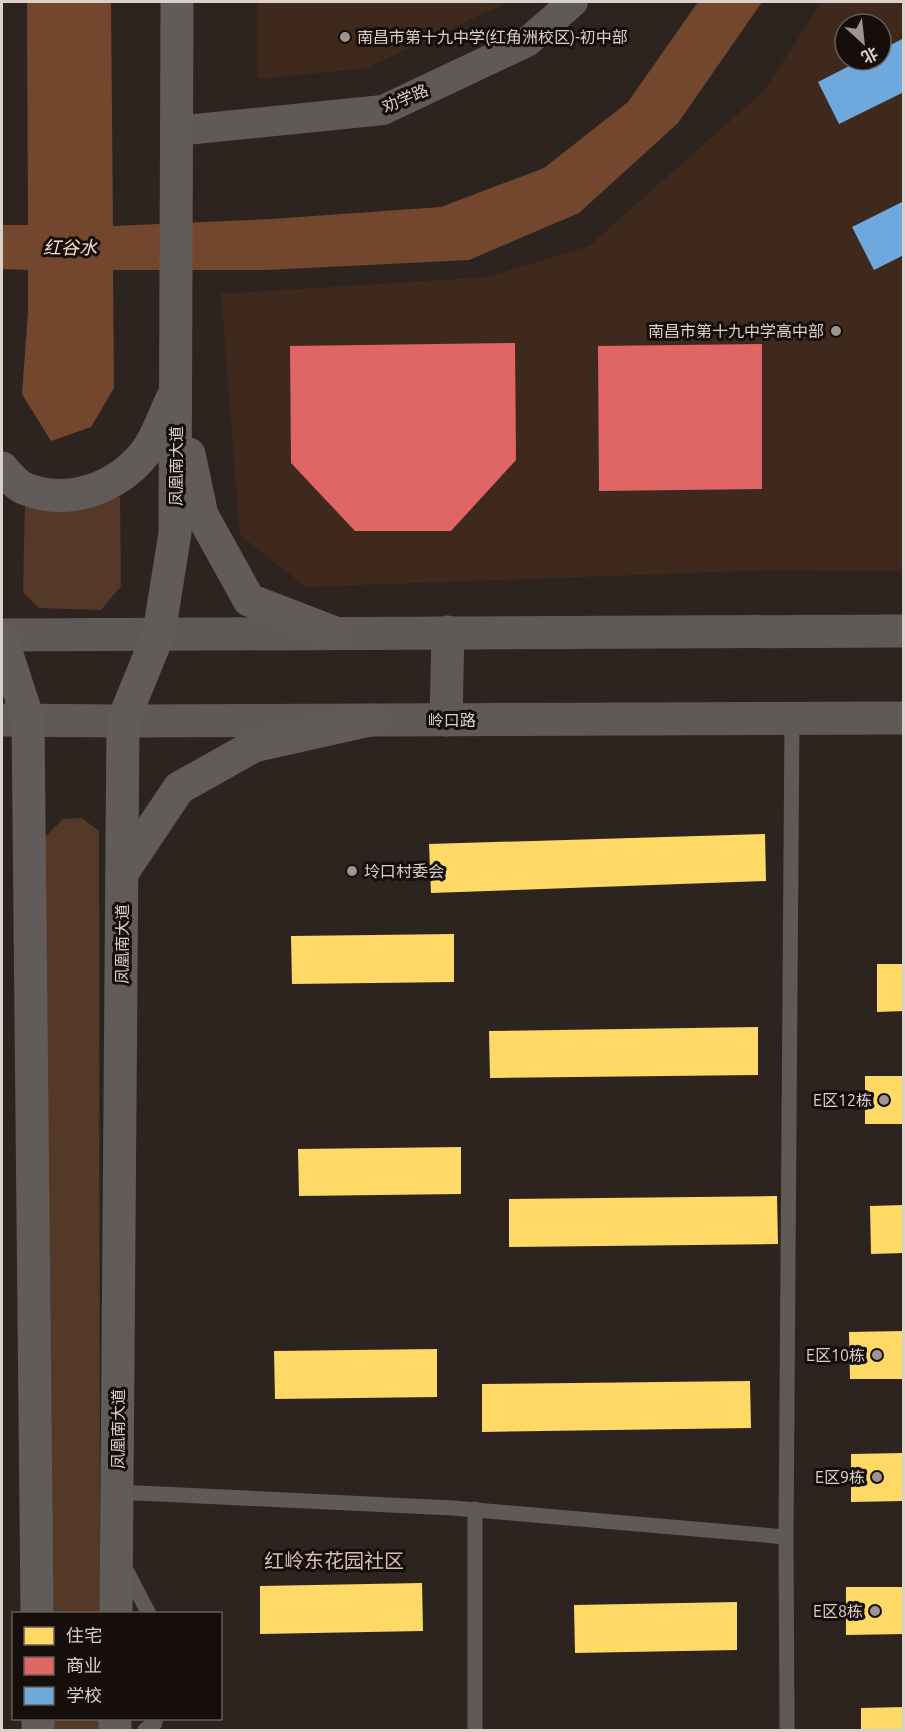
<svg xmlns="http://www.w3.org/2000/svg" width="905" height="1732" font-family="Ubuntu,'Noto Sans SC',sans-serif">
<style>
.built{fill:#3f291d;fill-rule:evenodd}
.green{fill:#543929}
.water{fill:#72472e}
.homes{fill:#ffd966}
.shops{fill:#e06666}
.schools{fill:#6fa8dc}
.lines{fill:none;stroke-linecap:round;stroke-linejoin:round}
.service{stroke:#5e5a58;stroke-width:15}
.minor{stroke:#5e5a58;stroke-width:30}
.tertiary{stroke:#5e5a58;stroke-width:33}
.secondary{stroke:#615b59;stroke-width:33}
.poi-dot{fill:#9f948e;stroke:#160e0a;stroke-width:2}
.labels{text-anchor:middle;stroke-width:6;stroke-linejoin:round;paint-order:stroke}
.poi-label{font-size:16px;fill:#dcd0ca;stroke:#160e0a;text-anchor:end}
.street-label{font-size:16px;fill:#dcd0ca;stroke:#160e0a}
.water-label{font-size:18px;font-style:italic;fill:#fdddcc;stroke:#160e0a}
.quarter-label{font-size:20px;fill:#d5bfb3;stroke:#160e0a}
</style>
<rect width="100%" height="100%" fill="#2e241f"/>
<!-- built -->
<g class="built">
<path d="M257 2H505L500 6 366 68 258 79Z"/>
<path d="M822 2H903V571L772 570 306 587 240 535 221 294 488 277 589 246 763 92ZM845 24H881V60H845Z"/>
</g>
<!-- green -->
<g class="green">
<path d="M120 497 121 586 101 610 39 608 23 592 25 502 82 507Z"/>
<path d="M82 818 99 831 100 1613H48L43 839 63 819Z"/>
<rect x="49" y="1719" width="51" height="11"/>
</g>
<!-- water -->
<path class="water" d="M27 2H111L113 226 271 219 441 207 544 168 628 102 698 2H762L678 123 579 213 469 260 267 270H113L114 388 91 427 51 441 22 394 28 312V270L2 269V225H28Z"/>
<!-- homes -->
<g class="homes">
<path d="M765 834 766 881 431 893 429 844Z"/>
<path d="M454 934V982L292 984 291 936Z"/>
<path d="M877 964H904V1011L877 1012Z"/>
<path d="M758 1027V1075L490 1078 489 1031Z"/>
<rect x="865" y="1076" width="39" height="48"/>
<path d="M461 1147V1194L299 1196 298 1149Z"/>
<path d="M777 1196 778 1244 509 1247V1199Z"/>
<path d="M904 1205V1253L871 1254 870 1206Z"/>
<path d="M904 1331V1379H850L849 1332Z"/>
<path d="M437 1349V1397L275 1399 274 1351Z"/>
<path d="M750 1381 751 1428 482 1432V1384Z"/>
<path d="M904 1453V1501L851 1502V1454Z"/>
<path d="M422 1583 423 1631 260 1634V1586Z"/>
<path d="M846 1587H904V1634L846 1635Z"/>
<path d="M737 1602V1650L575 1653 574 1605Z"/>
<path d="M904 1707V1730H861V1708Z"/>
</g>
<!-- shops -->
<g class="shops">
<path d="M515 343 516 460 451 531H355L291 463 290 346Z"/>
<path d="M762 344V489L599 491 598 346Z"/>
</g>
<!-- schools -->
<g class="schools">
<path d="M904 38V92L839 124 818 82 861 60H881V50Z"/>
<path d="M904 201V255L874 270 852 227Z"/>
</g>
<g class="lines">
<!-- service -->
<g class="service">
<path d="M117 1492 453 1508 786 1537"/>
<path d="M475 1509V1730"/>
<path d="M124 1566 149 1614"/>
<path d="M145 1730 155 1723V1718"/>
<path d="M787 1730 786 1537 792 718"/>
</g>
<!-- minor -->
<path class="minor" d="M176 131 383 110 527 42 573 2"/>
<!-- tertiary -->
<g class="tertiary">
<path d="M2 635 904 631"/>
<path d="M2 720 123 721 904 718"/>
<path d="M446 720 448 632"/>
</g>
<!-- secondary -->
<g class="secondary">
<path d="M189 454 202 515 249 600 335 633"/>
<path d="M2 468C8 475 17 486 26 489 69 506 117 488 145 453 156 440 164 415 172 399"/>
<path d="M2 639 28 719 37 1614"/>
<path d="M122 873 179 788 254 746 370 720"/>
<path d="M116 1614 123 721 159 633 175 533 177 2"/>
<path d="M38 1718V1730"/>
<path d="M115 1730V1718"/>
</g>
</g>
<!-- markers -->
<g class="poi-dot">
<circle cx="345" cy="37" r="6"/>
<circle cx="836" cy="331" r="6"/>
<circle cx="352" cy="871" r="6"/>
<circle cx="884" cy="1100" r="6"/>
<circle cx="877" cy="1355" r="6"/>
<circle cx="877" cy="1477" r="6"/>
<circle cx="875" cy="1611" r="6"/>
</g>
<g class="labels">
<!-- poi labels -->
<g class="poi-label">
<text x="357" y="43" text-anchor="start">南昌市第十九中学(红角洲校区)-初中部</text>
<text x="824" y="337">南昌市第十九中学高中部</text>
<text x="364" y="877" text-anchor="start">坽口村委会</text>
<text x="872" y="1106">E区12栋</text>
<text x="865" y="1361">E区10栋</text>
<text x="865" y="1483">E区9栋</text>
<text x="863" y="1617">E区8栋</text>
</g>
<!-- street labels -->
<g class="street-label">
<text transform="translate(405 98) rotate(-23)" y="6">劝学路</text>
<text transform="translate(176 466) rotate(-90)" y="6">凤凰南大道</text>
<text x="452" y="726">岭口路</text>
<text transform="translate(122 944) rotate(-90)" y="6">凤凰南大道</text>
<text transform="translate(118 1429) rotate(-90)" y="6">凤凰南大道</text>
</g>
<!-- water labels -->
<g class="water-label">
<text x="70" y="254">红谷水</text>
</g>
<!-- quarter labels -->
<g class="quarter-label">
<text x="334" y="1568">红岭东花园社区</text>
</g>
</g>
<!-- border -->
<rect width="905" height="1732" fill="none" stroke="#dcd0ca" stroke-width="6"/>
<!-- legend -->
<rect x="12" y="1612" width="210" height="108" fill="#160e0a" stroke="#655c57" stroke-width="1.5"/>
<rect x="24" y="1627" width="30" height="18" fill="#ffd966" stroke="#655c57" stroke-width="1.5"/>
<text x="66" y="1642" font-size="18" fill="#dcd0ca">住宅</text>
<rect x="24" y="1657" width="30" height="18" fill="#e06666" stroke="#655c57" stroke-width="1.5"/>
<text x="66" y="1672" font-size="18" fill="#dcd0ca">商业</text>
<rect x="24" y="1687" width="30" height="18" fill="#6fa8dc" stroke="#655c57" stroke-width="1.5"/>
<text x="66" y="1702" font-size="18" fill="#dcd0ca">学校</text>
<!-- north arrow -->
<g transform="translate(863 42) rotate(153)"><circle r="28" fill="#160e0a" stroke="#655c57" stroke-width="1.5"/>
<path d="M0-4.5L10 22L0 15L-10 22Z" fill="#9f948e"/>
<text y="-9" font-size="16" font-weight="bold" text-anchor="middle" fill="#dcd0ca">北</text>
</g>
</svg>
